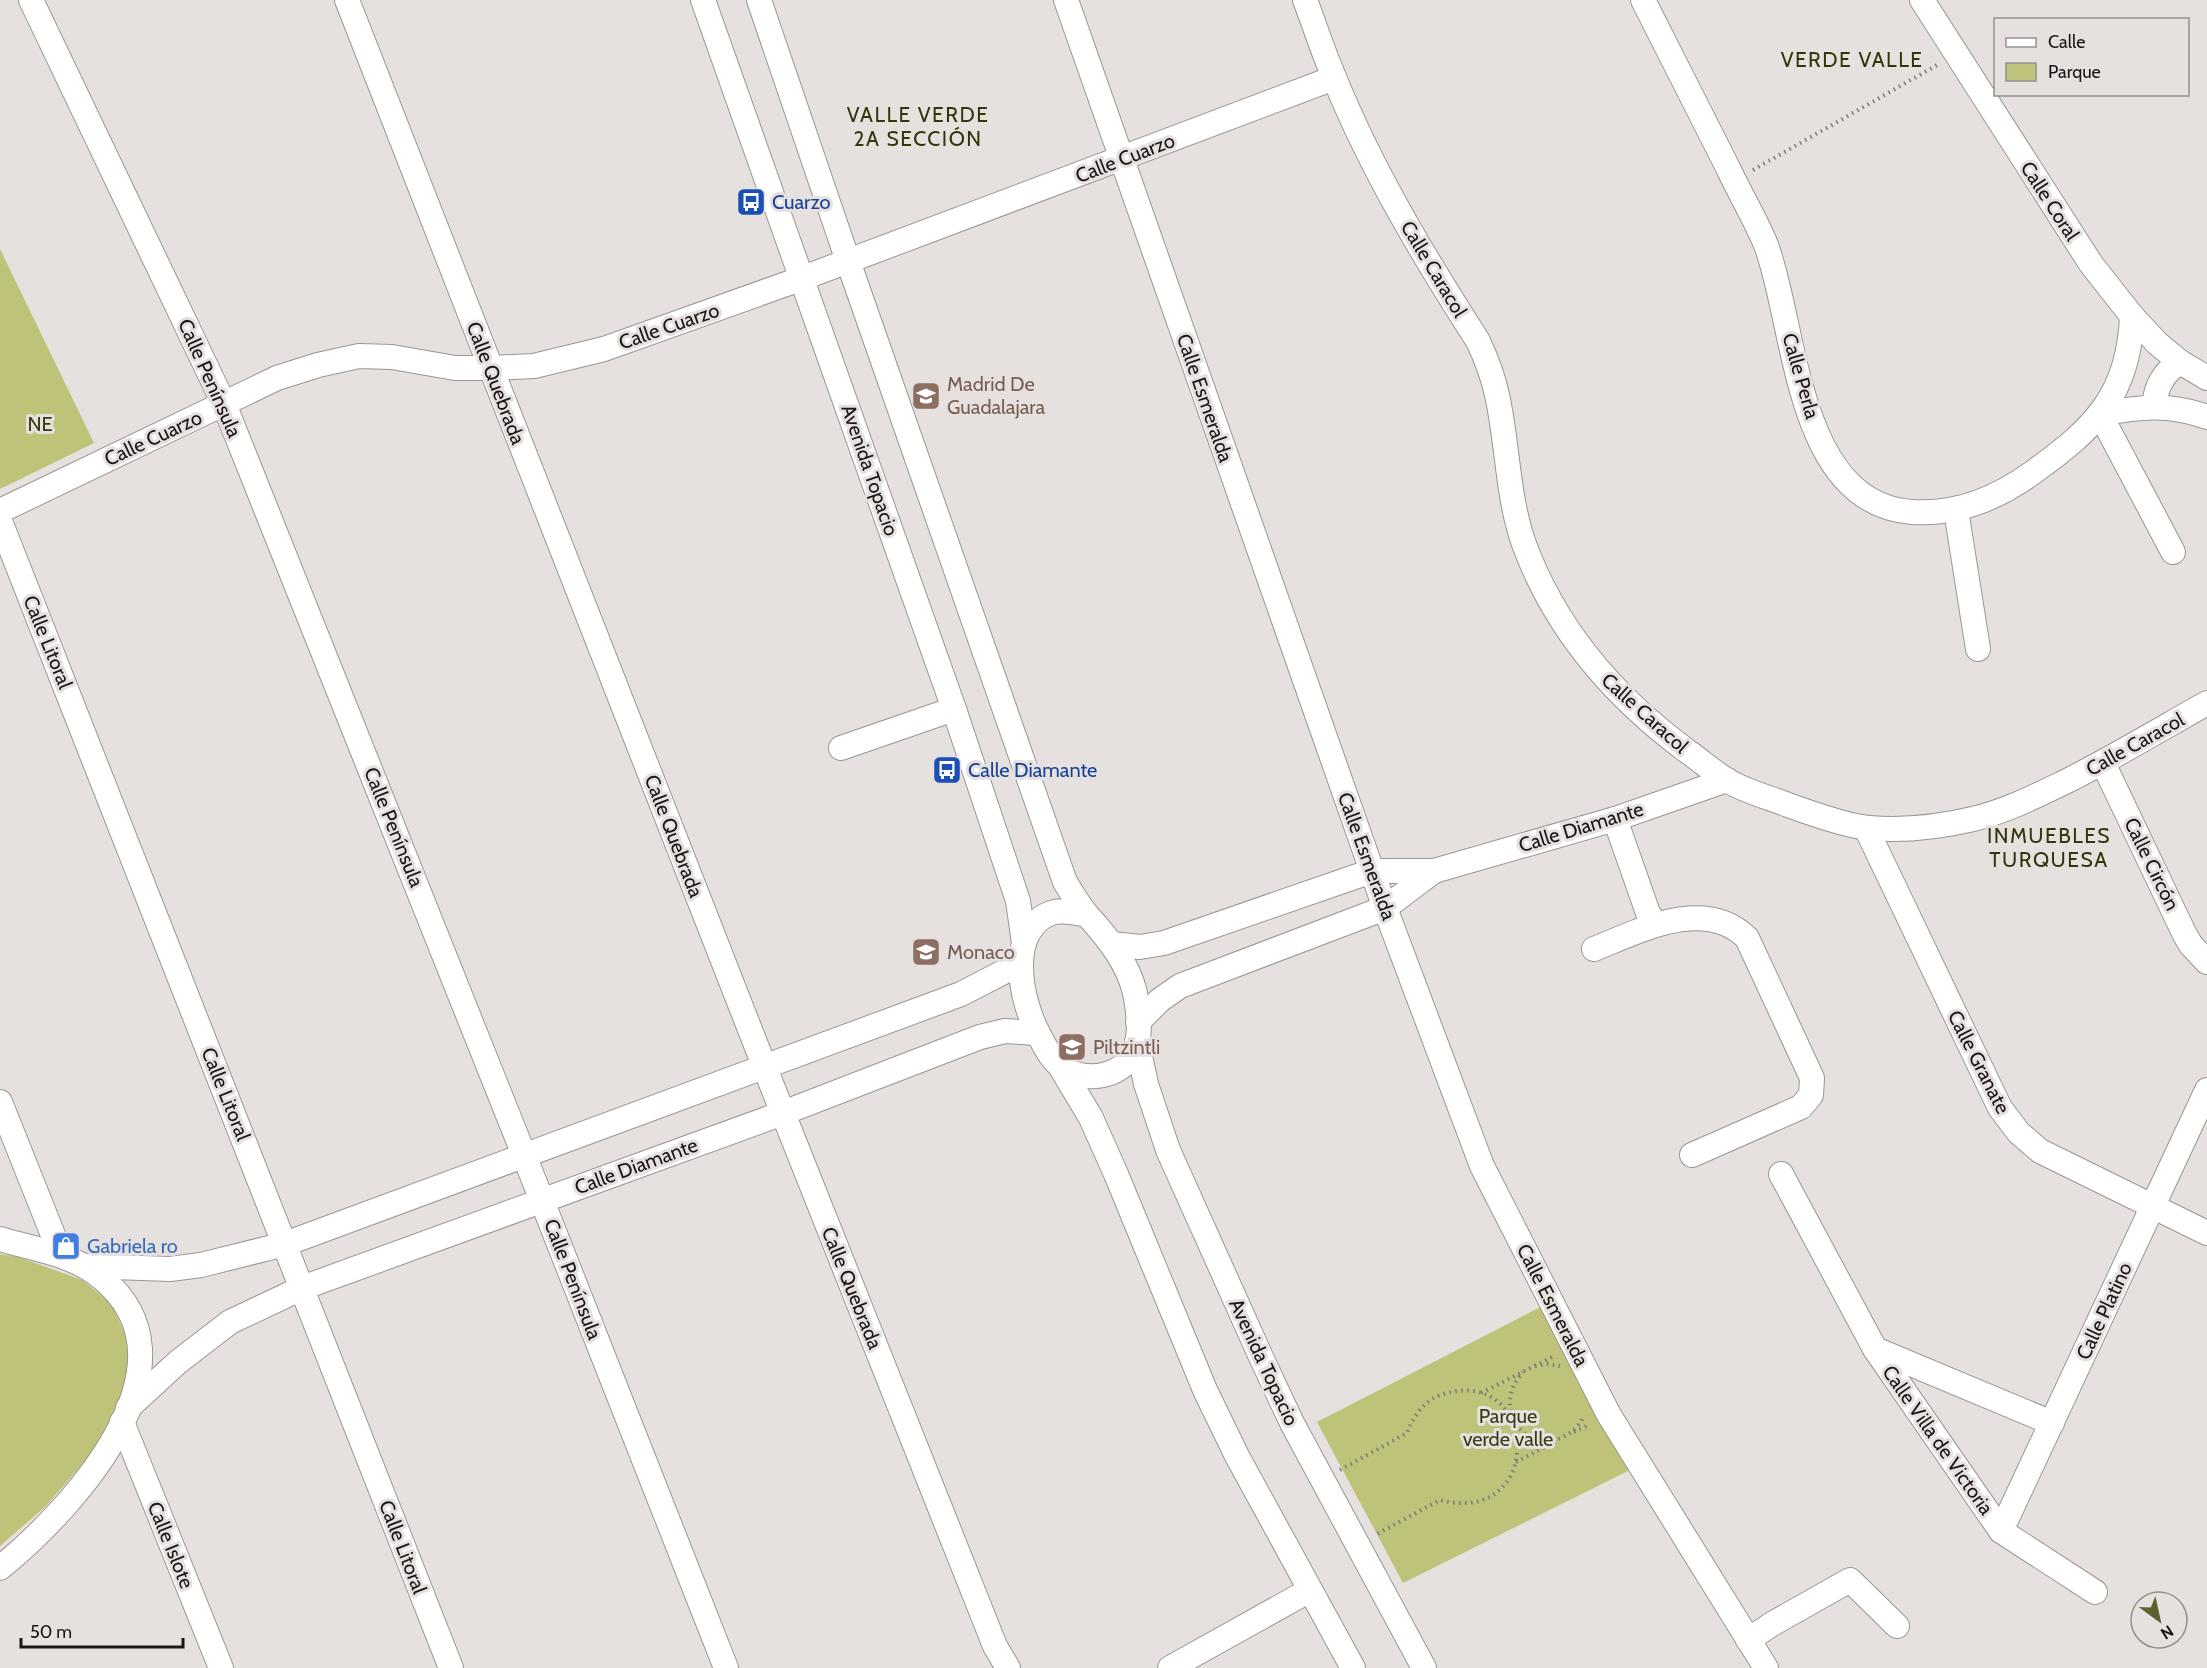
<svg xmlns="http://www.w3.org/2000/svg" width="2207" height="1668" font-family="Cabin,sans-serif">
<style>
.green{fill:#bfc379}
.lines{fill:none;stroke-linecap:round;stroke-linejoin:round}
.minor-casing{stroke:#9b9693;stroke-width:26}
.path{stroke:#7e7a79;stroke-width:4;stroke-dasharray:1.5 4.5;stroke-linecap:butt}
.minor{stroke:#fff;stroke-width:24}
.labels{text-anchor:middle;stroke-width:6;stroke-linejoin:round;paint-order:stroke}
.street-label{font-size:20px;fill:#191716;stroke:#e6e0de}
.transit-label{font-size:20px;fill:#164399;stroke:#e6e0de;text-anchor:start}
.education-label{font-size:20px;fill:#785e54;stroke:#e6e0de;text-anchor:start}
.park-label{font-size:20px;fill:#3a3c15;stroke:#e6e0de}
.shop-label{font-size:20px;fill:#366cbe;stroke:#e6e0de;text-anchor:start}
.neighbourhood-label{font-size:21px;letter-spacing:1.5px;fill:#34360c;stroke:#e6e0de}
</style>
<rect width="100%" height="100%" fill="#e6e0de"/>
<!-- green -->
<g class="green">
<path d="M0 249 94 443 0 489Z"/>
<path d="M0 1254 19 1257 82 1280 111 1303 126 1336 129 1370 121 1400 91 1454 46 1506 0 1546Z"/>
<path d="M1552 1301 1634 1468 1403 1583 1317 1422Z"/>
</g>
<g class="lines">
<!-- minor casing -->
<g class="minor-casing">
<g id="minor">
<path d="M31 0 224 404 524 1155 726 1668"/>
<path d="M347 0 765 1068 995 1646 1008 1668"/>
<path d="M703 0 954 709 1018 901 1024 943"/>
<path d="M759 0 848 261 1065 882C1072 893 1079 906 1088 916 1108 938 1128 963 1135 993 1138 1008 1141 1028 1137 1043 1129 1077 1085 1086 1059 1065 1050 1057 1044 1045 1039 1035 1021 1002 1005 931 1051 913 1063 909 1076 913 1087 915"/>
<path d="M1066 0 1385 908 1482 1166 1609 1415 1766 1668"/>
<path d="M1305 0C1315 26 1323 52 1334 77 1371 169 1424 257 1478 341 1486 358 1493 376 1497 395 1508 444 1507 496 1524 544 1556 631 1614 697 1687 751 1700 760 1712 771 1725 779 1743 791 1768 797 1788 805 1810 813 1846 826 1869 828 1904 831 1939 827 1973 819 2007 811 2038 795 2069 780 2116 756 2161 729 2207 703"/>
<path d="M1643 0C1671 55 1699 111 1727 166 1739 192 1755 218 1766 245 1797 328 1795 503 1912 512 1956 515 1996 499 2032 473 2094 429 2129 395 2132 316"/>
<path d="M1922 0 2091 264 2132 316 2157 343 2180 362 2207 378"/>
<path d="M2154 406C2156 386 2163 373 2180 362"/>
<path d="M2100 414 2173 552"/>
<path d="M2100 414C2139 407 2168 403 2207 417"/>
<path d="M1956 510 1978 649"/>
<path d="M0 511 277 378 318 365 359 356 392 357 455 368H490L534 366 604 349 803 278 1334 78"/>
<path d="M0 521 451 1668"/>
<path d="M841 748 954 709"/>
<path d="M2103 763 2185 935 2191 945 2207 962"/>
<path d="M1615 819 1648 913 1656 924"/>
<path d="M1866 828 2000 1108 2019 1133 2040 1151 2207 1233"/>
<path d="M1112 944 1140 947 1164 943 1372 871H1434L1615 819 1727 780"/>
<path d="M1594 949C1639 931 1705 896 1747 938L1812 1078 1811 1095 1801 1107 1692 1155"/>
<path d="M1138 1022 1160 1000 1180 986 1385 908 1434 871"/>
<path d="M1137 1042 1146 1084 1168 1150 1261 1357 1292 1423 1424 1668"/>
<path d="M1060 1066 1091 1118 1116 1174 1205 1390 1237 1456 1353 1668"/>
<path d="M0 1102 61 1255"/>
<path d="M1781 1174 1875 1349 2001 1531 2095 1592"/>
<path d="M0 1239C33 1249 69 1253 98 1275 209 1360 74 1508 0 1568"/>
<path d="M85 1266 170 1269 201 1265 285 1244 961 994 1021 963"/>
<path d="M1875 1349 2052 1423"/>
<path d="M128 1408 178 1362 230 1322 302 1288 783 1113 980 1037 1005 1031 1037 1033"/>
<path d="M122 1422 221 1668"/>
<path d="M2001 1531 2207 1090"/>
<path d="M1748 1640 1772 1624 1850 1580 1897 1626"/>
<path d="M1170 1668 1310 1590"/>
</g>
</g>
<!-- path -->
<g class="path">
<path d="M1753 170 1939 64"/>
<path d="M1535 1366 1547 1364 1560 1366"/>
<path d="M1481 1393 1554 1356"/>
<path d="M1512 1417C1507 1398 1511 1386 1523 1372"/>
<path d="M1516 1424C1534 1450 1572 1444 1584 1415"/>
<path d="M1574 1432 1589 1425"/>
<path d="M1516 1462 1557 1441"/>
<path d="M1340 1470 1407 1433C1414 1414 1426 1398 1447 1393 1540 1369 1544 1527 1440 1500L1377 1534"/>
</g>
<!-- minor -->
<use href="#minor" class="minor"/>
</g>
<!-- icons -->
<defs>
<g id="bus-square" transform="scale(1.5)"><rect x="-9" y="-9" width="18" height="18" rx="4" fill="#1a4fb4" stroke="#e6e0de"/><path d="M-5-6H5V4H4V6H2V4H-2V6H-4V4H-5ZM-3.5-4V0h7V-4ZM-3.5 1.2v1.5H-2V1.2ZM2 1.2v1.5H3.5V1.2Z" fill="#fff"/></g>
<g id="school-square" transform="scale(1.5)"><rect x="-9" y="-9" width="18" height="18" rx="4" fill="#8d6e63" stroke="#e6e0de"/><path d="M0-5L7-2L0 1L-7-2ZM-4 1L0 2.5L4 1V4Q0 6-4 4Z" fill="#fff"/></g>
<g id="shop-square" transform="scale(1.5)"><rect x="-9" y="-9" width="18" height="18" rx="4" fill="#3f7fe0" stroke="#e6e0de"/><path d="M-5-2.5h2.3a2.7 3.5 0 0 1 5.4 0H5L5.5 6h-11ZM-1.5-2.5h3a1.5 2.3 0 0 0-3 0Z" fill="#fff"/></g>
</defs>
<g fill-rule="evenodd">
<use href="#bus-square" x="751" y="202"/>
<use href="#school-square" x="926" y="396"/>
<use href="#bus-square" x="947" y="770"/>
<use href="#school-square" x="926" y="952"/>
<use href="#school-square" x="1072" y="1047"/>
<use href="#shop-square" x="66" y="1246"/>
</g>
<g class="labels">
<!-- street labels -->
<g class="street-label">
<text transform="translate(1125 158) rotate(-21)" y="7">Calle Cuarzo</text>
<text transform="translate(2050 201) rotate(57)" y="7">Calle Coral</text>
<text transform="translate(1434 269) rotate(59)" y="7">Calle Caracol</text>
<text transform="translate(669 326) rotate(-19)" y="7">Calle Cuarzo</text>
<text transform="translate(1801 376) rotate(74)" y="7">Calle Perla</text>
<text transform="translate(210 378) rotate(66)" y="7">Calle Península</text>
<text transform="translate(496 383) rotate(69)" y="7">Calle Quebrada</text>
<text transform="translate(1205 398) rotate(71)" y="7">Calle Esmeralda</text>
<text transform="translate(153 438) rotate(-25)" y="7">Calle Cuarzo</text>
<text transform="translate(870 470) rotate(71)" y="7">Avenida Topacio</text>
<text transform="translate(48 642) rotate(68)" y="7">Calle Litoral</text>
<text transform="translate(1645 713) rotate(42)" y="7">Calle Caracol</text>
<text transform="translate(2135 744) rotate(-29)" y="7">Calle Caracol</text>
<text transform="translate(394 827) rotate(68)" y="7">Calle Península</text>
<text transform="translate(1581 827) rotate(-17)" y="7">Calle Diamante</text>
<text transform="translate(674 836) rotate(69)" y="7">Calle Quebrada</text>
<text transform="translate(1367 856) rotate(70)" y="7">Calle Esmeralda</text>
<text transform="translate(2152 864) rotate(64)" y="7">Calle Circón</text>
<text transform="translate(1979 1062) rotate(63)" y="7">Calle Granate</text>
<text transform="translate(226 1094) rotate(68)" y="7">Calle Litoral</text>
<text transform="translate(636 1166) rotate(-20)" y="7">Calle Diamante</text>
<text transform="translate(573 1279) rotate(69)" y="7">Calle Península</text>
<text transform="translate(852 1288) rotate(68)" y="7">Calle Quebrada</text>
<text transform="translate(1553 1305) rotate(63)" y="7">Calle Esmeralda</text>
<text transform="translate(2104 1311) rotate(-65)" y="7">Calle Platino</text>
<text transform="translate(1264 1362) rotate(65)" y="7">Avenida Topacio</text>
<text transform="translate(1938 1440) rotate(55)" y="7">Calle Villa de Victoria</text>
<text transform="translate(171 1545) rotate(68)" y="7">Calle Islote</text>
<text transform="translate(403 1547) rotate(69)" y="7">Calle Litoral</text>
</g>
<!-- transit labels -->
<g class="transit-label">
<text x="772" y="209">Cuarzo</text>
<text x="968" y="777">Calle Diamante</text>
</g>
<!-- education labels -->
<g class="education-label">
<text x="947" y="391">Madrid De<tspan x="947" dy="23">Guadalajara</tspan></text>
<text x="947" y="959">Monaco</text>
<text x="1093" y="1054">Piltzintli</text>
</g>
<!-- park labels -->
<g class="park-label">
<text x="40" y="431">NE</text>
<text x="1508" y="1423">Parque<tspan x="1508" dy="23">verde valle</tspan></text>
</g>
<!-- shop labels -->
<g class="shop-label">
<text x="87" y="1253">Gabriela ro</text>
</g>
<!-- neighbourhood labels -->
<g class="neighbourhood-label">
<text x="1852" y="67">VERDE VALLE</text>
<text x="918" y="122">VALLE VERDE<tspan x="918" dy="24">2A SECCIÓN</tspan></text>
<text x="2049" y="843">INMUEBLES<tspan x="2049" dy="24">TURQUESA</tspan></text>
</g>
</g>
<!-- legend -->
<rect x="1994" y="18" width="195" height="78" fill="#e6e0de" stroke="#94908e" stroke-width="1.5"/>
<rect x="2006" y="38" width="30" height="9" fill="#ffffff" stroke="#94908e" stroke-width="1.5"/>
<text x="2048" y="48" font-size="18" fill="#191716">Calle</text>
<rect x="2006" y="63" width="30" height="18" fill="#bfc379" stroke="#94908e" stroke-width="1.5"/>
<text x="2048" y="78" font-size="18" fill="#191716">Parque</text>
<!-- north arrow -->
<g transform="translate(2159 1620) rotate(147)"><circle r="28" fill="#e6e0de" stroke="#94908e" stroke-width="1.5"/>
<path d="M0-4.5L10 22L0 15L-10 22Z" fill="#5e612f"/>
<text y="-9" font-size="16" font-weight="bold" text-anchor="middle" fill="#191716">N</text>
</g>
<!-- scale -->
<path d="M21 1638v9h162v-9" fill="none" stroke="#191716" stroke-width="3"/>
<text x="30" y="1638" font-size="18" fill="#191716" stroke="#e6e0de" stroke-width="4.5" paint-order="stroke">50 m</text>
</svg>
